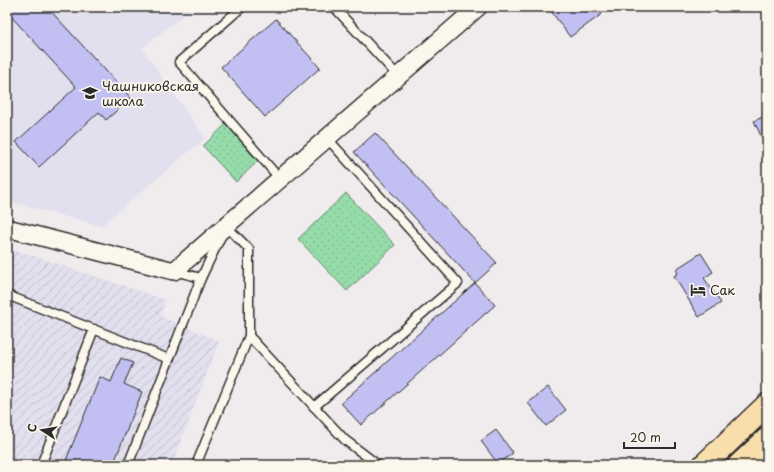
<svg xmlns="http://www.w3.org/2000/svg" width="774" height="472" font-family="'Playpen Sans',sans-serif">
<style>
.built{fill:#e2dfee}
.industrial{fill:url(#industrial-furrows)}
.park{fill:url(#park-dots);stroke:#60846a}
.building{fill:#c2c0f2;stroke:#2b2b2b}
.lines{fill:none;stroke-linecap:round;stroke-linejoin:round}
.service-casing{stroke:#2b2b2b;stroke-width:11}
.minor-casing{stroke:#2b2b2b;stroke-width:20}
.trunk-casing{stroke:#2b2b2b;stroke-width:25}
.service{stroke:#fbf7ec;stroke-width:8}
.minor{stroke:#fbf7ec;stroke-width:17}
.trunk{stroke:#f8deab;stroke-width:22}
.labels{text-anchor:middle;stroke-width:3.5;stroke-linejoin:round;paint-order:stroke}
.poi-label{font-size:13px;fill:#2b2b2b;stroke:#fbf7ec;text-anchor:start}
</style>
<defs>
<pattern id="industrial-furrows" width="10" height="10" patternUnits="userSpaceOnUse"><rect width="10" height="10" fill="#e2dfee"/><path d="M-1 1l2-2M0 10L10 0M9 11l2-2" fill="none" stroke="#c2c0cc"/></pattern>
<pattern id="park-dots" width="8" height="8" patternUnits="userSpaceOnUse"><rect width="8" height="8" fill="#95dcaa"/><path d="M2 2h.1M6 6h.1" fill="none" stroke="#81bd92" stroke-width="1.8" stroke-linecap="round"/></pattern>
</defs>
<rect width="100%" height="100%" fill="#f0eced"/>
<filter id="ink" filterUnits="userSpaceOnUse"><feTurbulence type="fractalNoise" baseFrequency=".025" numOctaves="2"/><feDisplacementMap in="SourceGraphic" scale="8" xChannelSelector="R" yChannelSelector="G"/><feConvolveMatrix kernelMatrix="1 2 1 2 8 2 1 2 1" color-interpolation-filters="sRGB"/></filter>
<g filter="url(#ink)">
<!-- built -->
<path class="built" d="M7 7H193L142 48 205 138 101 226 7 201Z"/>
<!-- industrial -->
<path class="industrial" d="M7 247 166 300 160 316 219 341 172 465H7Z"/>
<!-- park -->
<g class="park">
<path d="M226 124 259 160 236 182 203 146Z"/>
<path d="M346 193 395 245 347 291 298 239Z"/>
</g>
<!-- building -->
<g class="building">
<path d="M7 7H47L131 98 106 120 99 112 39 167 16 142 76 87 7 12Z"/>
<path d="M556 7H597L602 14 570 37 551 11Z"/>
<path d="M276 19 320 68 265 117 221 67Z"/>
<path d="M767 115V135L762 138 754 121Z"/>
<path d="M375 133 497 263 475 283 354 152Z"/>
<path d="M701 253 713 272 704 278 721 303 699 317 674 276 678 273 676 269Z"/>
<path d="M475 283 495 305 361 425 341 403Z"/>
<path d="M121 358 133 363 124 384 142 392 113 465H64L100 377 111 382Z"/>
<path d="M548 387 566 410 546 426 528 403Z"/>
<path d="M496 430 513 453 498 464 481 441Z"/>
</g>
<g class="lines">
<!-- service casing -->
<g class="service-casing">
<g id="service">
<path d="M242 7 179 62 280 179"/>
<path d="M334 7 398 76"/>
<path d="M174 271 201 278"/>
<path d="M7 295 169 359"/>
<path d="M249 336 345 440 378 465"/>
<path d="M314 407 458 283 327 138"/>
<path d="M41 465 94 329"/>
<path d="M128 465 201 278 226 226 249 249V336L196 465"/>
</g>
</g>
<!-- minor casing -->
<g class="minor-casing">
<path id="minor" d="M7 228 174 271 478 7"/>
</g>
<!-- trunk casing -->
<g class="trunk-casing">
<g id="trunk">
<path d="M704 465 767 405"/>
<path d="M739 465 767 439"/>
</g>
</g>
<!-- service -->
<use href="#service" class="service"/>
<!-- minor -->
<use href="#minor" class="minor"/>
<!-- trunk -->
<use href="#trunk" class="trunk"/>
</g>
</g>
<!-- icons -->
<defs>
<g id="school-bare" transform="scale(1.2)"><path d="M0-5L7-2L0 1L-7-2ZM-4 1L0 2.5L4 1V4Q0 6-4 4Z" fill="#2b2b2b" stroke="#fbf7ec" stroke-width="2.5" paint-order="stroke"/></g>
<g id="hotel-bare" transform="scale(1.2)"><path d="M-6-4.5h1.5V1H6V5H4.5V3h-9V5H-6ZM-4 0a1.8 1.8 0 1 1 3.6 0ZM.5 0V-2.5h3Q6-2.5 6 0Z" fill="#2b2b2b" stroke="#fbf7ec" stroke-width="2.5" paint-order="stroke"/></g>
</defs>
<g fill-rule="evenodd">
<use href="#school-bare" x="90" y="93"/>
<use href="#hotel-bare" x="698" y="290"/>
</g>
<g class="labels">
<!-- poi labels -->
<g class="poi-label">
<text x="102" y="91">Чашниковская<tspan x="102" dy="15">школа</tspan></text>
<text x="710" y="295">Сак</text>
</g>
</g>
<!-- margin -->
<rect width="774" height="472" fill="none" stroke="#fbf7ec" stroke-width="24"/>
<rect x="12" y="12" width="750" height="448" fill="none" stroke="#2b2b2b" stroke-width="1.5" filter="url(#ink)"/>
<!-- north arrow -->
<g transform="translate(42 430) rotate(282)" stroke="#fbf7ec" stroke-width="3" paint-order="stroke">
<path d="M0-3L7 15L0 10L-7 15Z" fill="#2b2b2b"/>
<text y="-6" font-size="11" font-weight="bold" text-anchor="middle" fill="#2b2b2b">С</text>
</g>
<!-- scale -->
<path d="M624 442v6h51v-6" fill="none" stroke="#2b2b2b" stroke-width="2"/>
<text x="630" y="442" font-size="12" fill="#2b2b2b" stroke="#fbf7ec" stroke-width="3" paint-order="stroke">20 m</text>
</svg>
